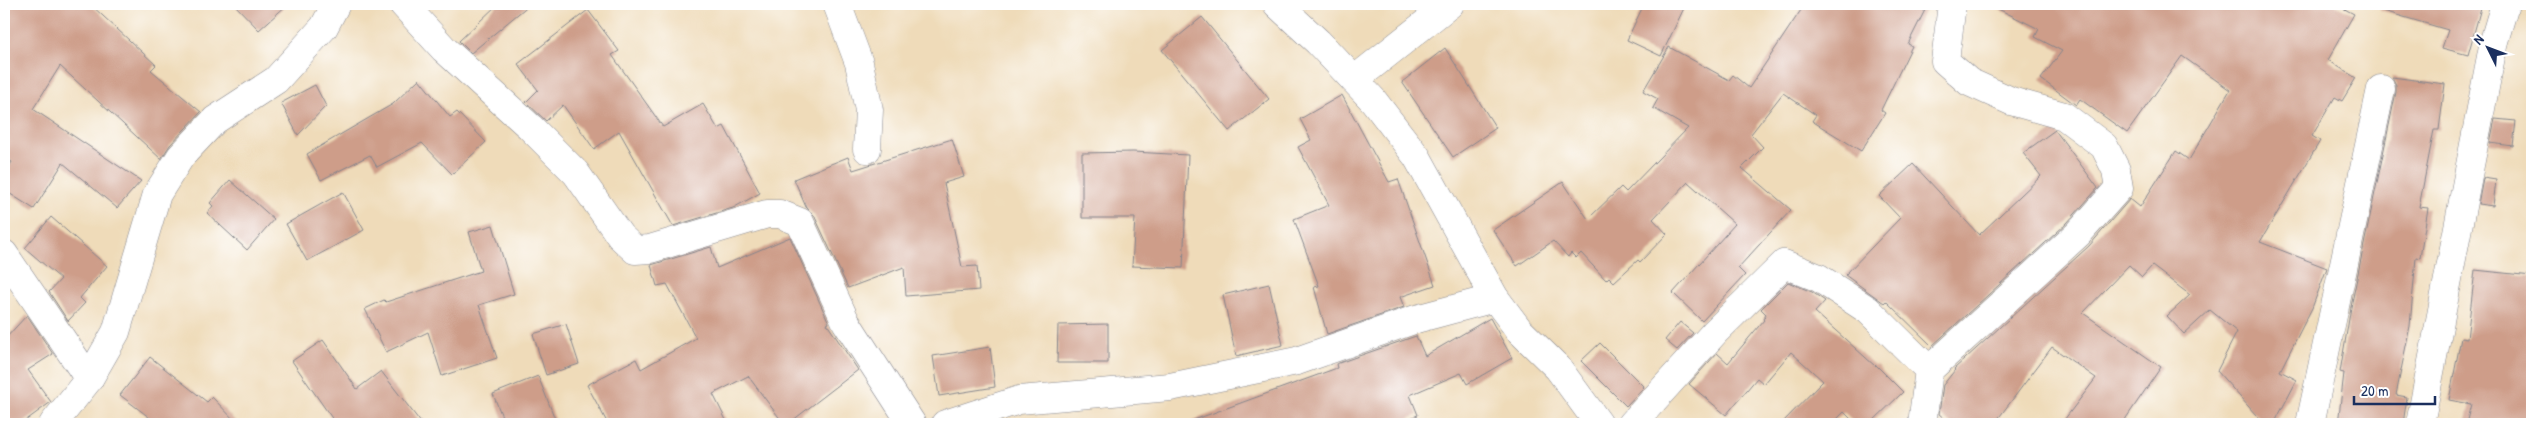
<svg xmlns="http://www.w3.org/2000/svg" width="2536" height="428" font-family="'Patrick Hand',sans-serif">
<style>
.building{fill:#ce9d89}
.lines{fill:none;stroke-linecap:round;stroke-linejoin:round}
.street-casing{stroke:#85858c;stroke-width:29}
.street{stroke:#fff;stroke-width:28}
</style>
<rect width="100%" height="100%" fill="#fff"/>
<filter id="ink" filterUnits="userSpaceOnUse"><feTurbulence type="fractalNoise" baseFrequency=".02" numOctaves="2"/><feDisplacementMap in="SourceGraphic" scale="10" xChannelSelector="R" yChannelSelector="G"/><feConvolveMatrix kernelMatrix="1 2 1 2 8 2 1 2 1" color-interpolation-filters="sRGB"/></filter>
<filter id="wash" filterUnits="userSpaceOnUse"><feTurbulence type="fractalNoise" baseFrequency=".0096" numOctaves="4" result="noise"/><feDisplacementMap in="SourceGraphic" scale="20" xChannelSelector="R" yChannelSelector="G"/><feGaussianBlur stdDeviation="1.12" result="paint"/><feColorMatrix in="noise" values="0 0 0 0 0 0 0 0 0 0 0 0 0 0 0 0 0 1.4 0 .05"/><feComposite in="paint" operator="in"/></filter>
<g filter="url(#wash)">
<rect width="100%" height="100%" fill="#efdbb9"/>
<g id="blocks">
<!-- building -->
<g class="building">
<path d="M4 4H90L156 65 151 70 201 112 170 145 161 159 60 66 33 109 141 181 117 208 63 163 34 209 4 190V175L12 162 4 156Z"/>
<path d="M234 4H288L259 30Z"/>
<path d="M498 4H530L471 53 459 41Z"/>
<path d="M1644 4H1686L1661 56 1627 40Z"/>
<path d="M1805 4H1928L1908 44 1912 46 1881 110 1885 113 1861 151 1812 121 1816 115 1783 93 1751 134 1763 147 1742 168 1791 210 1738 268 1745 275 1702 321 1673 293 1735 224 1688 182 1653 219 1667 234 1640 262 1638 260 1614 282 1609 277 1606 280 1581 253 1576 258 1571 253 1568 257 1553 241 1517 266 1493 230 1563 182 1588 219 1621 187 1626 192 1688 128 1653 108 1658 99 1643 91 1669 47 1729 80 1733 75 1749 88Z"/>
<path d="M1988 4H2335L2354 14 2328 60 2356 78 2342 101 2335 97 2312 136 2320 141 2260 242 2327 268 2312 308 2280 371 2297 380 2274 424H2264L2217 371 2237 332 2210 310 2184 334 2167 316 2190 295 2152 266 2142 277 2129 265 2083 313 2161 367 2122 424H2061L2096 378 2052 347 1994 424H1951L1939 414 1943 385 1955 370 1954 369 2089 246 2130 199 2140 207 2176 151 2189 160 2230 90 2182 56 2127 133 2080 99 2076 105 2041 79 2062 51 2035 37 2039 29Z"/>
<path d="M2381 4H2482L2468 55 2442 48 2448 30 2380 10Z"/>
<path d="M588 10 619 51 612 55 663 127 703 104 718 129 724 126 760 193 733 208 673 226 619 131 594 149 563 105 546 121 526 102 538 90 518 64Z"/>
<path d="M1202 17 1269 99 1229 131 1162 50Z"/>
<path d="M1445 48 1496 128 1453 157 1402 82Z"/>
<path d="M2392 77 2445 84 2439 130H2434L2419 207 2428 208 2420 258 2416 257 2410 326 2396 395 2407 397 2403 424H2338L2344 373 2340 372 2351 307 2396 92V85Z"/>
<path d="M419 79 450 117 457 112 486 142 452 174 422 143 377 167 370 155 321 180 307 154 393 104Z"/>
<path d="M315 85 326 106 298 135 281 103Z"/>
<path d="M1342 95 1389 182 1398 179 1435 285 1400 297 1404 307 1327 334 1314 287 1319 286 1294 219 1329 205 1298 147 1311 140 1300 119Z"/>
<path d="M2495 119 2516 121 2513 146 2490 143Z"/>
<path d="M2055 130 2098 188 2067 223 1932 346 1886 301 1884 303 1845 275 1900 218 1879 196 1913 164 1979 235 2041 176 2023 153Z"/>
<path d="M952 139 964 177 944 183 962 267 977 266 979 290 906 296 904 267 848 288 814 215 806 207 794 179 848 157 853 170Z"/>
<path d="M1133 152 1188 155 1183 268 1132 266 1135 218H1082V153Z"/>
<path d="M2483 178 2496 180 2493 206 2478 204Z"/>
<path d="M230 180 274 219 247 250 207 213 213 206 210 203Z"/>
<path d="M343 192 364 230 307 261 286 224Z"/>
<path d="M51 217 107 266 80 298 85 303 68 321 49 292 61 279 25 248Z"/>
<path d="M493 225 514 294 479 305 497 358 442 376 428 332 386 352 365 309 384 300 386 302 481 271 469 232Z"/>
<path d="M790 237 829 323 827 324 858 370 788 424H784L748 376 713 394 728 424H608L587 385 636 359 641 369 696 338 667 284 657 286 651 265 711 247 717 268Z"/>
<path d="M2475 270 2532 276V424H2466L2471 404 2449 400 2461 338 2467 339Z"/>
<path d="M1788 282 1812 292 1825 301 1815 312 1875 366 1876 365 1903 392 1870 424H1856L1844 412 1832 424H1781L1823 381 1791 352 1764 384 1757 378 1726 415 1689 384 1717 353 1728 363 1764 320 1763 319 1766 314 1761 309Z"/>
<path d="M1269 284 1283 345 1236 356 1223 295Z"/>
<path d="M27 315 53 354 28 370 51 402 21 424H4V337L5 339Z"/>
<path d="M1490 318 1512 358 1467 384 1461 373 1410 395 1418 415 1395 424H1192L1191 421 1337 368 1336 364 1416 336 1425 356Z"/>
<path d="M1680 322 1693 333 1677 350 1665 340Z"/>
<path d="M566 324 579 364 546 375 533 334Z"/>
<path d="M1108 324V363H1057L1058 325Z"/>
<path d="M323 340 357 389 381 371 422 424H336L292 361Z"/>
<path d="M1600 343 1644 387 1626 406 1581 361Z"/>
<path d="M990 347 995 387 939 396 933 356Z"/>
<path d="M150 357 207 402 212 397 238 424H158L120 395Z"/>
<path d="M538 376 557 424H505L493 394Z"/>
</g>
</g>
</g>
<g filter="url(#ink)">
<use href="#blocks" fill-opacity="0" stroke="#85858c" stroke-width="1"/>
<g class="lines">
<!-- street casing -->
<g class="street-casing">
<g id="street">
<path d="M403 4 444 49 530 127 576 173 620 236 635 250 650 249 767 214H780L800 222 846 322 912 424"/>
<path d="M837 4 859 63 869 110 867 149"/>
<path d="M1277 4 1318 42 1373 100 1417 157 1495 298 1519 330 1558 368 1599 424"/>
<path d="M1354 80 1450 4"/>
<path d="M4 254 89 379"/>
<path d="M53 424 89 379 116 332 157 194 181 156 215 120 276 80 324 27 336 4"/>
<path d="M945 424 1019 400 1170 387 1297 361 1416 319 1495 298"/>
<path d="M1632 424 1715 332 1784 264 1819 278 1868 310 1929 370 2078 234 2119 188 2116 170 2104 146 2064 116 2011 101 1969 82 1945 61 1952 4"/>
<path d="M1922 424 1929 370"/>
<path d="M2310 424 2381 89"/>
<path d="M2420 424 2494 41 2505 4"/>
</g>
</g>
<!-- street -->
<use href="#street" class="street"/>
</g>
</g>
<!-- margin -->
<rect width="2536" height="428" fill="none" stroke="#fff" stroke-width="20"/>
<!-- north arrow -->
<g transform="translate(2488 48) rotate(312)" stroke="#ffffff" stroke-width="4" paint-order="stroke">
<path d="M0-4L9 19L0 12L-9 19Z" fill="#1b2f5e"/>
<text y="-8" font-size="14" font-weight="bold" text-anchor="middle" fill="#1b2f5e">N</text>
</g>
<!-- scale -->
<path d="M2354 396v8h81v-8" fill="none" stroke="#1b2f5e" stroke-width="2.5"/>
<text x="2361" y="396" font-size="15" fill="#1b2f5e" stroke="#ffffff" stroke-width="4" paint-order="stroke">20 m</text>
</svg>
